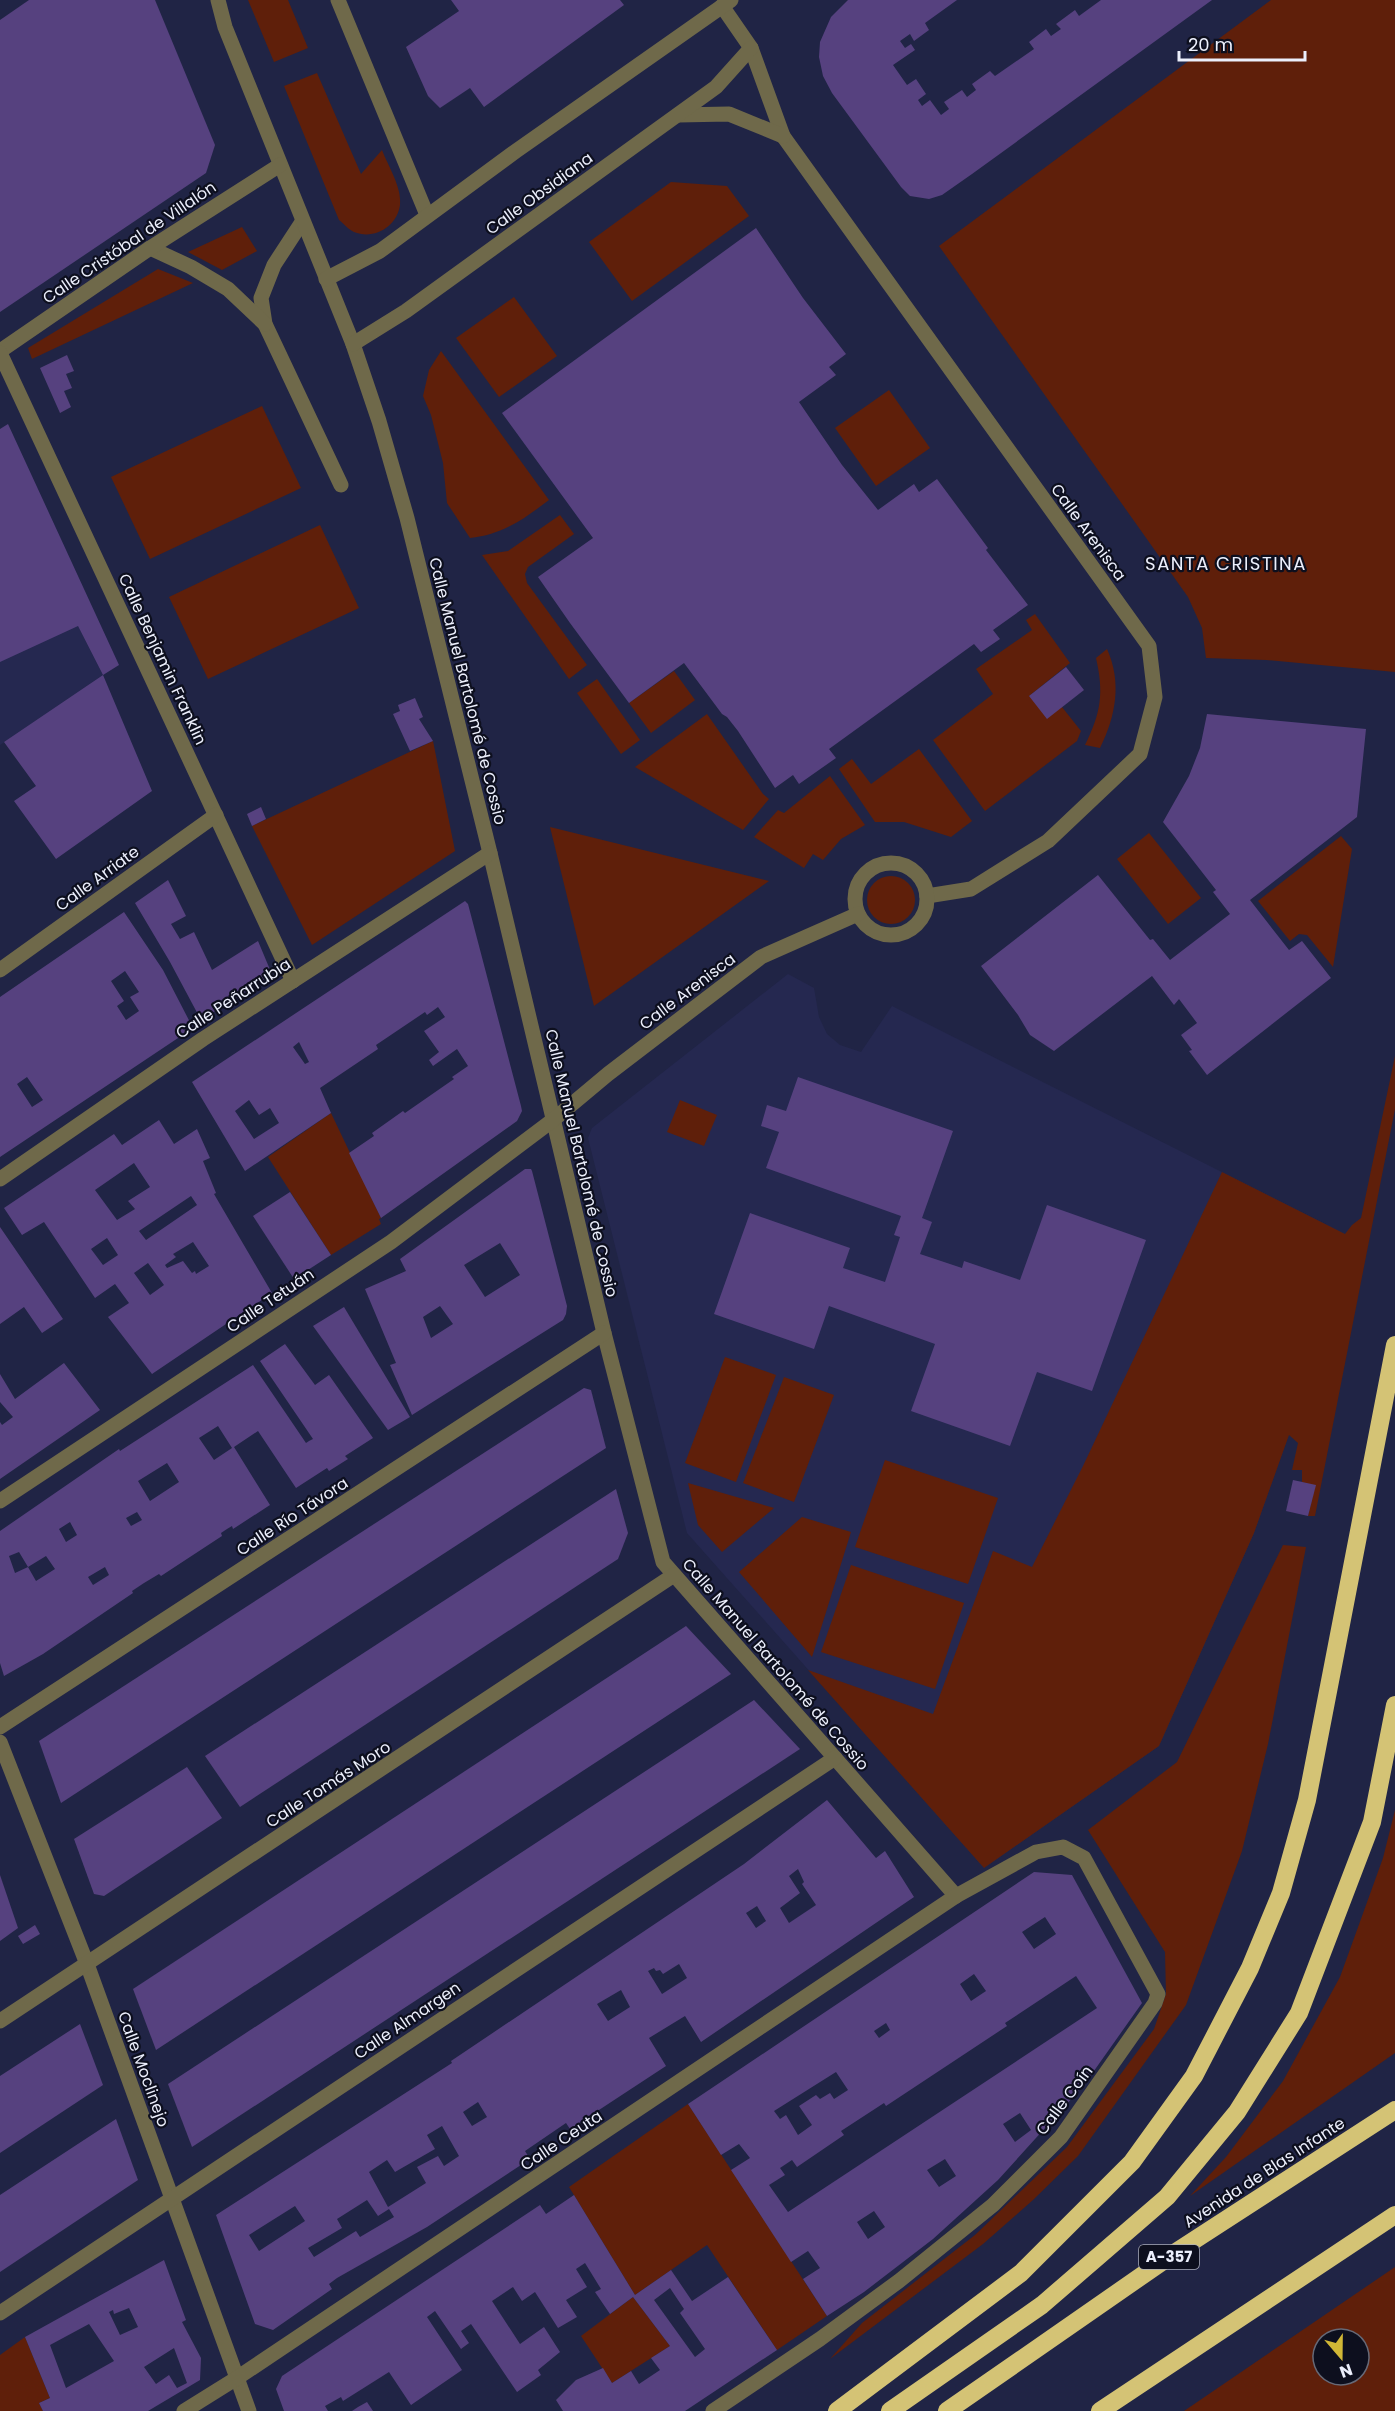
<svg xmlns="http://www.w3.org/2000/svg" width="1395" height="2411" font-family="Poppins,sans-serif">
<style>
.built{fill:#252850}
.green{fill:#5f1f0a;fill-rule:evenodd}
.building{fill:#56417f;fill-rule:evenodd}
.lines{fill:none;stroke-linecap:round;stroke-linejoin:round}
.service{stroke:#6f694a;stroke-width:15}
.minor{stroke:#6f694a;stroke-width:15}
.motorway{stroke:#d4c375;stroke-width:18}
.labels{text-anchor:middle;stroke-width:4.5;stroke-linejoin:round;paint-order:stroke}
.shield{fill:#0d0f1e;stroke:#a9acb9;stroke-width:1.5}
.shield-label{font-size:15px;font-weight:bold;fill:#eceffc}
.street-label{font-size:16px;fill:#eceffc;stroke:#0d0f1e}
.neighbourhood-label{font-size:18px;letter-spacing:1.5px;fill:#eceffc;stroke:#0d0f1e}
</style>
<rect width="100%" height="100%" fill="#202445"/>
<!-- built -->
<g class="built">
<path d="M0 454 78 626 103 675 0 745Z"/>
<path d="M788 974 814 988 819 1017 827 1034 840 1045 861 1052 892 1006 1345 1234 1289 1434 1254 1533 1159 1746 984 1868 687 1533 588 1138 592 1128Z"/>
</g>
<!-- green -->
<g class="green">
<path d="M248 0H288L308 48 274 62Z"/>
<path d="M1271 0H1395V672L1266 660 1206 658 1202 628 1188 597 939 246Z"/>
<path d="M317 73 361 174 382 150C388 166 402 187 400 205 397 227 374 240 354 232 349 230 344 224 339 220L284 86Z"/>
<path d="M671 182 727 186 749 216 632 301 589 242Z"/>
<path d="M242 227 257 251 222 270 188 252Z"/>
<path d="M158 269 193 283 32 359 28 348Z"/>
<path d="M514 297 557 356 499 397 456 338Z"/>
<path d="M441 351 549 500C524 519 502 535 470 538L447 503 443 463 431 415 423 396 429 370Z"/>
<path d="M889 390 930 448 876 486 835 428Z"/>
<path d="M262 406 301 488 150 559 111 477Z"/>
<path d="M560 515 574 534 528 567 525 574 527 583 587 665 569 679 482 555 508 551Z"/>
<path d="M320 525 359 608 208 679 169 597Z"/>
<path d="M1035 614 1070 663 1029 696 1062 707 1081 731 1077 741 985 811 933 740 993 694 976 669 1032 630 1026 620Z"/>
<path d="M1107 649C1122 682 1116 716 1100 748L1085 745C1101 713 1104 693 1096 658Z"/>
<path d="M674 671 695 700 651 733 629 703Z"/>
<path d="M597 679 640 740 621 754 577 693Z"/>
<path d="M707 714 763 794 769 799 743 830 635 767Z"/>
<path d="M433 741 455 851 312 945 252 826Z"/>
<path d="M919 749 972 821 951 837 904 822H875L839 769 852 759 871 784Z"/>
<path d="M830 776 865 825 841 839 823 860 813 854 804 868 754 837 778 810 784 813Z"/>
<path d="M550 827 769 881 594 1006Z"/>
<path d="M1149 833 1201 898 1168 924 1117 859Z"/>
<path d="M1341 836 1352 849 1333 967 1307 935 1299 934 1290 941 1258 901Z"/>
<circle cx="891" cy="900" r="24"/>
<path d="M1395 1056V1109L1315 1516H1308L1315 1486 1302 1482V1470H1292L1298 1443 1289 1435 1254 1533 1159 1746 984 1868 808 1670 933 1714 993 1551 1032 1567 1083 1466 1222 1172 1345 1234 1352 1225 1361 1218Z"/>
<path d="M680 1100 717 1115 704 1146 667 1132Z"/>
<path d="M331 1113 381 1218 379 1219 381 1224 331 1255 268 1157Z"/>
<path d="M725 1357 776 1375 736 1482 685 1463Z"/>
<path d="M784 1377 834 1395 794 1502 743 1483Z"/>
<path d="M885 1460 998 1498 968 1584 855 1547Z"/>
<path d="M688 1483 774 1508 722 1552 698 1525Z"/>
<path d="M802 1517 851 1532 812 1657 739 1572Z"/>
<path d="M1283 1545 1306 1547 1268 1744 1242 1851 1186 2005 1078 2156 1033 2200 983 2244 830 2359 862 2323 975 2235 1067 2147 1154 2029 1166 1994 1165 1952 1088 1830 1177 1762Z"/>
<path d="M851 1565 964 1603 935 1689 821 1652Z"/>
<path d="M1395 1810V2053L1190 2196 1226 2157 1283 2081 1340 1977 1383 1858Z"/>
<path d="M688 2104 827 2316 777 2350 707 2245 635 2295 569 2187Z"/>
<path d="M1395 2267V2411H1184ZM1323 2339H1359V2375H1323Z"/>
<path d="M633 2297 670 2346 612 2383 581 2336Z"/>
<path d="M25 2337 50 2398 39 2403 43 2411H0V2355Z"/>
</g>
<!-- building -->
<g class="building">
<path d="M29 0H155L215 145 206 173 0 312V20Z"/>
<path d="M451 0H620L624 5 484 107 470 88 440 108 428 96 406 47 459 11Z"/>
<path d="M848 0H957L925 23 929 30 914 41 910 34 900 41 905 48 911 44 915 50 893 65 907 85 916 79 926 94 918 100 922 106 930 100 941 115 949 109 944 102 962 90 967 97 976 90 972 84 990 71 995 76 1034 49 1029 42 1046 29 1051 36 1061 29 1056 24 1075 10 1079 16 1101 0H1212L972 174 942 195 929 199 910 196 901 187 832 93 823 76 819 57 820 42 831 17Z"/>
<path d="M756 228 803 298 846 354 829 367 836 375 799 402 842 465 878 510 914 484 919 492 937 479 988 548 986 550 1028 605 993 630 1000 639 981 652 974 644 829 749 836 758 799 784 793 775 775 788 738 731 727 717 722 714 684 663 629 703 570 623 538 577 593 538 502 413Z"/>
<path d="M67 355 74 371 66 374 72 388 64 391 71 407 60 413 40 368Z"/>
<path d="M8 424 119 665 103 675 78 626 0 662V429Z"/>
<path d="M1066 667 1084 690 1047 719 1029 696Z"/>
<path d="M103 675 152 791 56 859 14 801 36 786 4 742Z"/>
<path d="M415 698 423 717 419 719 433 741 410 751 393 714 400 711 398 705Z"/>
<path d="M1207 714 1366 729 1357 817 1250 900 1289 950 1302 941 1331 978 1207 1075 1189 1051 1192 1050 1181 1035 1197 1023 1179 999 1174 1005 1152 976 1054 1051 1030 1035 1018 1015 981 966 1098 875 1150 940 1153 939 1170 960 1230 914 1213 892 1216 890 1163 822 1189 776 1200 748Z"/>
<path d="M261 807 266 819 252 826 247 814Z"/>
<path d="M168 880 186 916 171 924 180 939 194 932 212 970 258 941 271 972 269 977 201 1020 170 962 135 903Z"/>
<path d="M465 901 468 904 521 1106 522 1111 517 1121 381 1218 349 1153 374 1136 372 1133 403 1111 405 1113 454 1079 452 1077 468 1066 457 1049 433 1066 429 1060 439 1052 424 1031 445 1017 438 1007 427 1015 425 1012 376 1045 378 1049 320 1088 331 1113 245 1171 192 1082ZM299 1042 309 1062 305 1064 293 1047ZM249 1100 259 1115 270 1108 279 1123 254 1139 235 1111Z"/>
<path d="M124 912 163 970 193 1028 0 1157V997ZM125 971 139 992 130 997 139 1011 126 1020 117 1006 124 1001 111 981ZM27 1077 43 1100 32 1107 17 1084Z"/>
<path d="M798 1077 953 1131 922 1218 932 1222 920 1254 962 1268 964 1261 1020 1280 1047 1205 1146 1240 1092 1391 1037 1372 1010 1446 911 1411 935 1344 829 1306 814 1349 714 1314 750 1213 850 1248 843 1268 885 1282 900 1237 894 1235 901 1216 766 1168 779 1132 761 1126 767 1105 786 1111Z"/>
<path d="M159 1120 174 1144 197 1129 210 1158 203 1161 216 1193 214 1194 272 1293 152 1374 108 1317 129 1303 115 1284 95 1298 44 1222 22 1235 4 1208 114 1134 122 1145ZM134 1163 150 1187 128 1201 135 1209 117 1220 95 1190ZM191 1196 197 1205 146 1240 139 1231ZM107 1238 118 1255 103 1265 91 1249ZM193 1242 209 1266 196 1274 195 1271 192 1273 183 1261 167 1268 165 1265 176 1257 173 1254ZM148 1263 164 1285 150 1295 134 1273Z"/>
<path d="M525 1169H531L532 1171 567 1306 566 1314 563 1320 412 1415 390 1365 396 1363 365 1289 406 1271 400 1259ZM500 1243 520 1275 485 1297 464 1265ZM440 1306 453 1324 431 1338 423 1317Z"/>
<path d="M290 1192 331 1255 294 1279 253 1216Z"/>
<path d="M0 1227 63 1319 42 1333 24 1307 0 1324Z"/>
<path d="M344 1307 410 1417 388 1430 313 1326Z"/>
<path d="M285 1344 315 1385 329 1375 373 1438 345 1456 348 1459 329 1471 327 1468 296 1488 258 1431 234 1447 270 1505 233 1529 232 1526 227 1529 221 1533 222 1536 161 1576 159 1574 144 1583 132 1591 133 1593 43 1654 4 1676 0 1663V1531L119 1449 120 1451 253 1365 306 1443 309 1441 313 1439 260 1361ZM218 1426 232 1448 214 1460 199 1438ZM167 1463 179 1482 150 1501 138 1481ZM137 1512 142 1520 131 1526 126 1518ZM70 1522 77 1535 66 1542 59 1529ZM19 1552 28 1567 46 1556 55 1569 36 1581 28 1567 15 1573 9 1556ZM105 1567 109 1575 93 1585 88 1577Z"/>
<path d="M64 1363 100 1410 0 1479V1422L2 1425 13 1417 0 1402V1374L15 1399Z"/>
<path d="M584 1388 591 1390 606 1448 61 1803 39 1741Z"/>
<path d="M1293 1480 1316 1485 1308 1516 1286 1511Z"/>
<path d="M616 1489 628 1533 618 1559 240 1807 205 1756Z"/>
<path d="M686 1626 731 1674 156 2050 133 1989Z"/>
<path d="M754 1700 800 1749 192 2147 168 2084Z"/>
<path d="M187 1767 222 1818 104 1896 94 1894 74 1839Z"/>
<path d="M827 1800 876 1858 885 1851 914 1897 701 2042 685 2016 649 2038 666 2066 570 2129 566 2123 525 2151 530 2159 524 2163 427 2227 337 2278 329 2284 332 2289 273 2330 255 2324 216 2215 452 2063 451 2061 744 1864ZM798 1869 804 1882 802 1884 816 1905 789 1923 780 1908 800 1893 789 1876ZM757 1906 766 1921 756 1928 746 1913ZM679 1964 687 1978 662 1994 648 1971 654 1968 656 1971 660 1970 663 1974ZM621 1990 630 2007 608 2021 597 2004ZM478 2102 487 2117 472 2126 463 2112ZM442 2126 459 2156 444 2166 438 2156 417 2167 426 2183 388 2207 369 2172 387 2160 395 2172 435 2149 427 2135ZM367 2200 378 2216 389 2209 394 2217 360 2237 356 2231 314 2257 308 2248 342 2228 337 2219ZM295 2206 305 2221 259 2251 249 2235Z"/>
<path d="M1034 1872 1072 1875 1142 2003 1084 2085 998 2180 933 2239 864 2292 827 2316 803 2279 820 2268 808 2251 791 2262 731 2170 750 2158 739 2144 721 2155 688 2104ZM1045 1917 1056 1934 1034 1949 1022 1932ZM974 1974 986 1991 971 2001 960 1984ZM1076 1976 1097 2008 788 2212 769 2185 785 2175 780 2168 792 2160 797 2167 844 2135 841 2131 884 2103 886 2106 1007 2026 1005 2023ZM886 2023 890 2030 879 2038 874 2031ZM836 2072 848 2090 834 2099 830 2093 820 2099 816 2095 799 2106 812 2125 798 2135 786 2115 780 2119 774 2111ZM1020 2113 1031 2130 1015 2142 1003 2124ZM945 2159 956 2176 939 2187 927 2170ZM874 2211 885 2227 868 2239 857 2222Z"/>
<path d="M0 1875 18 1928 0 1941Z"/>
<path d="M35 1925 40 1934 23 1944 18 1936Z"/>
<path d="M80 2024 103 2085 0 2153V2076Z"/>
<path d="M116 2119 138 2180 0 2272V2195Z"/>
<path d="M574 2195 635 2295 671 2270 692 2301 728 2277 777 2350 685 2411H563L556 2400 576 2380 603 2368 612 2383 631 2371 639 2384 660 2370 651 2358 670 2346 633 2297 610 2314 595 2292 601 2289 585 2263 576 2269 587 2287 566 2300 577 2317 558 2328 535 2292 522 2301 513 2287 492 2301 520 2344 544 2327 560 2352 538 2370 541 2375 517 2392 471 2324 461 2331 469 2343 461 2349 435 2311 427 2317 462 2370 411 2405 389 2372 343 2401 341 2397 325 2406 328 2411H284L276 2389 282 2376 540 2205 546 2214ZM670 2288 684 2309 680 2313 705 2349 695 2357 654 2300Z"/>
<path d="M164 2260 186 2320 182 2322 201 2358 200 2380 148 2411H43L39 2403 50 2398 25 2337ZM129 2308 138 2327 120 2335 109 2312 113 2310 114 2314ZM89 2324 114 2361 66 2388 50 2345ZM174 2348 187 2383 177 2388 169 2375 156 2384 144 2367Z"/>
<path d="M367 2402 373 2411H352L358 2407Z"/>
</g>
<g class="lines">
<!-- service -->
<g class="service">
<path d="M302 222 274 265 261 298 265 324 341 485"/>
<path d="M150 248 191 267 228 289 265 324"/>
</g>
<!-- minor -->
<g class="minor">
<path d="M218 0 225 27 353 344 379 421 407 518 490 853 604 1333 663 1562 956 1896"/>
<path d="M338 0 427 215"/>
<path d="M722 6 751 48 783 136 1149 646 1155 697 1140 754 1048 841 971 889 927 896"/>
<path d="M678 115 729 114 783 136"/>
<path d="M326 279 380 251 516 151 731 0"/>
<path d="M353 344 406 311 716 87 751 48"/>
<path d="M0 351 150 248 280 165"/>
<path d="M0 353 293 981"/>
<circle cx="891" cy="899" r="36"/>
<path d="M0 970 216 815"/>
<path d="M0 1179 203 1039 490 853"/>
<path d="M0 1501 391 1242 553 1120 608 1074 761 957 858 914"/>
<path d="M0 1727 604 1333"/>
<path d="M0 1742 87 1964 249 2411"/>
<path d="M0 2021 674 1575"/>
<path d="M0 2313 835 1758"/>
<path d="M184 2411 237 2378 956 1896 1036 1852 1063 1847 1084 1858 1158 1994 1155 2003 1061 2137 993 2205 899 2281 820 2339 713 2411"/>
</g>
<!-- motorway -->
<g class="motorway">
<path d="M837 2411 1021 2273 1132 2162 1194 2076 1250 1968 1281 1893 1307 1800 1395 1345"/>
<path d="M890 2411 1042 2305 1167 2197 1237 2112 1299 2013 1372 1822 1395 1705"/>
<path d="M947 2411 1176 2252 1395 2110"/>
<path d="M1100 2411 1395 2215"/>
</g>
</g>
<g class="labels">
<!-- shield labels -->
<rect class="shield" x="1139" y="2245" width="60" height="24" rx="4.5"/>
<g class="shield-label">
<text x="1169" y="2262">A-357</text>
</g>
<!-- street labels -->
<g class="street-label">
<text transform="translate(539 193) rotate(-36)" y="6">Calle Obsidiana</text>
<text transform="translate(129 242) rotate(-34)" y="6">Calle Cristóbal de Villalón</text>
<text transform="translate(1089 532) rotate(54)" y="6">Calle Arenisca</text>
<text transform="translate(163 659) rotate(65)" y="6">Calle Benjamin Franklin</text>
<text transform="translate(468 691) rotate(76)" y="6">Calle Manuel Bartolomé de Cossio</text>
<text transform="translate(97 878) rotate(-36)" y="6">Calle Arriate</text>
<text transform="translate(687 991) rotate(-37)" y="6">Calle Arenisca</text>
<text transform="translate(233 998) rotate(-33)" y="6">Calle Peñarrubia</text>
<text transform="translate(582 1163) rotate(77)" y="6">Calle Manuel Bartolomé de Cossio</text>
<text transform="translate(270 1300) rotate(-34)" y="6">Calle Tetuán</text>
<text transform="translate(292 1516) rotate(-33)" y="6">Calle Río Távora</text>
<text transform="translate(776 1664) rotate(49)" y="6">Calle Manuel Bartolomé de Cossio</text>
<text transform="translate(328 1784) rotate(-33)" y="6">Calle Tomás Moro</text>
<text transform="translate(407 2020) rotate(-34)" y="6">Calle Almargen</text>
<text transform="translate(144 2069) rotate(70)" y="6">Calle Moclinejo</text>
<text transform="translate(1064 2100) rotate(-53)" y="6">Calle Coín</text>
<text transform="translate(561 2140) rotate(-34)" y="6">Calle Ceuta</text>
<text transform="translate(1264 2172) rotate(-33)" y="6">Avenida de Blas Infante</text>
</g>
<!-- neighbourhood labels -->
<g class="neighbourhood-label">
<text x="1226" y="570">SANTA CRISTINA</text>
</g>
</g>
<!-- north arrow -->
<g transform="translate(1341 2357) rotate(160)"><circle r="28" fill="#0d0f1e" stroke="#666977" stroke-width="1.5"/>
<path d="M0-4.5L10 22L0 15L-10 22Z" fill="#d1b736"/>
<text y="-9" font-size="16" font-weight="bold" text-anchor="middle" fill="#eceffc">N</text>
</g>
<!-- scale -->
<path d="M1179 51v9h126v-9" fill="none" stroke="#eceffc" stroke-width="3"/>
<text x="1188" y="51" font-size="18" fill="#eceffc" stroke="#0d0f1e" stroke-width="4.5" paint-order="stroke">20 m</text>
</svg>
